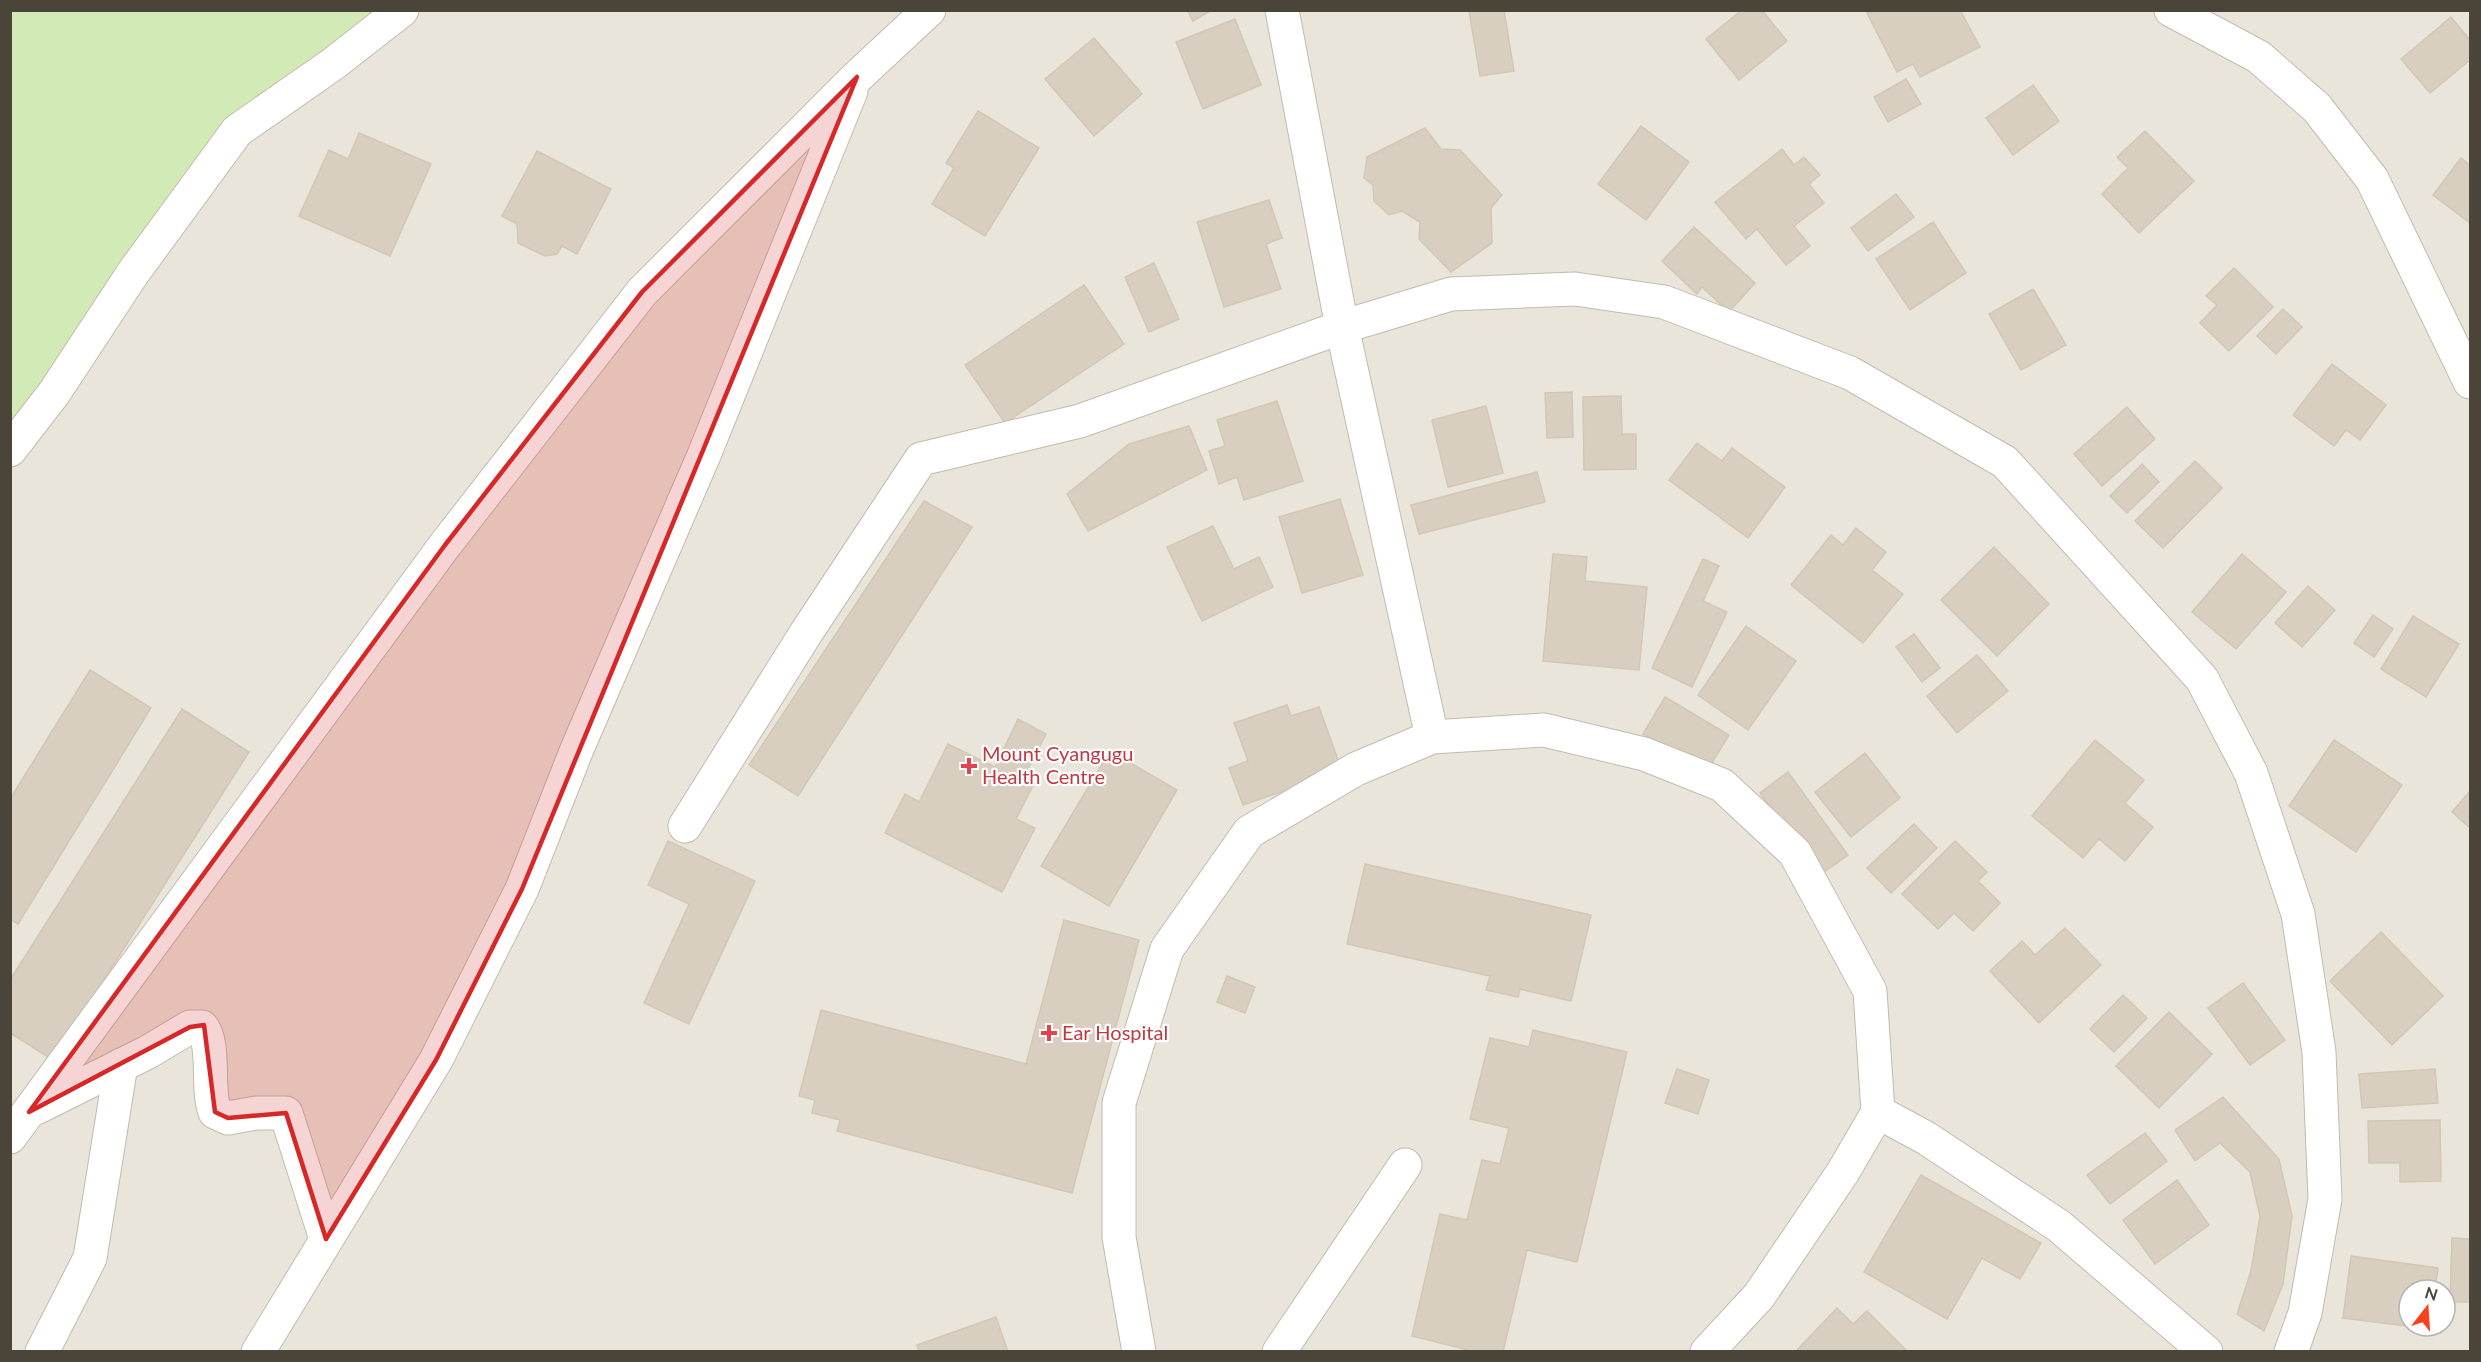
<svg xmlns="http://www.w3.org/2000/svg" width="2481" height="1362" font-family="Lato,sans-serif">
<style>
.residential{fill:#eae5da;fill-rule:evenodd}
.green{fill:#d2eab5}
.building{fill:#d8cfc1;stroke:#d3c7b4;stroke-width:1.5}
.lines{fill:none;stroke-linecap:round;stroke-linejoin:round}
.minor-casing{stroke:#c2bbae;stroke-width:35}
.minor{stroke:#fff;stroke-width:33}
.marked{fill:#d62828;fill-opacity:0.2;stroke:#d62828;stroke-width:4.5;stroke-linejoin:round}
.health-dot{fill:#e0444e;stroke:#fff;stroke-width:2}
.labels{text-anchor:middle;stroke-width:4.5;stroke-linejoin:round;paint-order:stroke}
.health-label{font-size:20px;fill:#be3a42;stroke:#fff;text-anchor:start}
</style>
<rect width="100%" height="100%" fill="#f6f3ec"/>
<!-- residential -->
<path class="residential" d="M402 11H2470V1351H11L10 450 237 131ZM2409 1290H2445V1326H2409Z"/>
<!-- green -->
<path class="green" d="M11 11H402L237 131 11 450Z"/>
<!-- building -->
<g class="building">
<path d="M1187 10H1212L1193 21Z"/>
<path d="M1504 10 1514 71 1480 76 1469 11Z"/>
<path d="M1742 10H1762L1787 41 1739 80 1706 39Z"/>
<path d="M1872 10H1960L1980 47 1920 77 1913 64 1897 72 1867 13Z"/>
<path d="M2451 17 2470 40V60L2430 93 2401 59Z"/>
<path d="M1235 19 1261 85 1203 109 1176 42Z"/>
<path d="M1094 38 1142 94 1094 136 1045 79Z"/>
<path d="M1906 79 1921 104 1888 122 1874 97Z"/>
<path d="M2033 85 2059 121 2013 155 1986 118Z"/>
<path d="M978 111 1039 148 985 236 932 204 954 168 946 163Z"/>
<path d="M1641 126 1689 162 1646 220 1598 184Z"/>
<path d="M1425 128 1441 149 1460 150 1502 195 1491 208 1492 243 1451 272 1419 239 1420 222 1402 211 1389 215 1374 201 1373 185 1364 178 1367 157Z"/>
<path d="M2145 131 2194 181 2139 233 2102 194 2128 168 2117 157Z"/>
<path d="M359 133 431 164 390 256 299 216 329 150 348 159Z"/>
<path d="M1782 149 1794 165 1804 157 1820 175 1809 184 1824 203 1794 226 1810 246 1786 265 1757 229 1746 239 1715 202Z"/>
<path d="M537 151 611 189 577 254 562 246 557 254 545 256 518 243 517 224 502 216Z"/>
<path d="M2461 158 2470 165V223L2433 195Z"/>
<path d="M1896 194 1914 217 1868 251 1851 228Z"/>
<path d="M1269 200 1282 238 1266 244 1281 289 1224 307 1197 222Z"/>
<path d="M1933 222 1966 273 1910 310 1876 259Z"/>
<path d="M1694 227 1755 283 1729 312 1702 287 1697 294 1662 261Z"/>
<path d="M1154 263 1179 319 1149 332 1125 277Z"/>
<path d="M2234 268 2273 307 2229 351 2200 323 2217 305 2206 296Z"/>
<path d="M1084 285 1124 344 1005 423 965 365Z"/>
<path d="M2033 289 2066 345 2021 370 1989 314Z"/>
<path d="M2283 309 2302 327 2276 354 2257 336Z"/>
<path d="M2332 364 2386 405 2360 440 2346 430 2334 446 2293 415Z"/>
<path d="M1572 392 1573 437 1547 438 1545 393Z"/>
<path d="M1621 396 1622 434H1636V469L1584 470 1583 397Z"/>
<path d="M1277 401 1303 481 1244 500 1237 477 1219 484 1209 451 1225 446 1217 420Z"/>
<path d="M1486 406 1503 473 1448 487 1432 420Z"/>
<path d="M2127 407 2155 439 2102 486 2074 454Z"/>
<path d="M1189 426 1207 470 1088 531 1067 494 1129 444Z"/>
<path d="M1697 443 1722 461 1732 448 1785 487 1748 538 1669 480Z"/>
<path d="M2195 461 2222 488 2163 548 2135 521Z"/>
<path d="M2142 464 2159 482 2127 513 2110 496Z"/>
<path d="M1537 472 1545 502 1419 534 1411 505Z"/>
<path d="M1340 499 1363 575 1302 593 1279 517Z"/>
<path d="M924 501 972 527 798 796 749 765Z"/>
<path d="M1213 526 1234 569 1259 557 1273 587 1202 621 1167 547Z"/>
<path d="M1856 528 1886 552 1872 570 1903 594 1863 643 1791 585 1831 535 1843 545Z"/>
<path d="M1994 547 2049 604 1997 656 1941 600Z"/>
<path d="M1553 554 1587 557 1585 581 1647 587 1639 670 1543 661Z"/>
<path d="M2242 554 2286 592 2236 649 2192 612Z"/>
<path d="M1703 559 1719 566 1703 601 1727 612 1692 687 1652 668Z"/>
<path d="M2308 586 2335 610 2302 647 2275 623Z"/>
<path d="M2373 615 2393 629 2374 657 2354 643Z"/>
<path d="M2413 616 2459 644 2426 697 2381 669Z"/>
<path d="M1746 626 1796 661 1748 730 1698 695Z"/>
<path d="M1914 634 1940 668 1922 682 1896 647Z"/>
<path d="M1977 655 2008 691 1957 733 1927 696Z"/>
<path d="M90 670 151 708 18 924 10 919V799Z"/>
<path d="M1665 697 1729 735 1707 771 1643 734Z"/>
<path d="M1287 705 1291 716 1319 707 1342 771 1243 805 1229 768 1248 761 1234 723Z"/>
<path d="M182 709 249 752 53 1060 10 1033V980Z"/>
<path d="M1018 719 1046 734 1024 777 1036 780 1016 819 1035 828 1002 892 885 833 905 794 919 802 948 744 995 767Z"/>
<path d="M2095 740 2144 780 2125 803 2153 827 2125 861 2099 839 2083 858 2032 816Z"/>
<path d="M2334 740 2402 785 2356 852 2289 806Z"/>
<path d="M1110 751 1177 790 1109 906 1041 866Z"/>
<path d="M1865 753 1900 798 1851 837 1815 792Z"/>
<path d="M1788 772 1848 855 1820 875 1760 793Z"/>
<path d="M2470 791V828L2452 812Z"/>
<path d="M1914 824 1937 848 1891 893 1867 868Z"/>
<path d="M668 841 755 881 689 1024 644 1003 689 904 648 885Z"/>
<path d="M1955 841 1987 872 1978 881 2000 903 1973 931 1954 913 1938 929 1902 894Z"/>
<path d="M1365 864 1591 915 1571 1001 1520 989 1518 997 1486 990 1490 976 1347 944Z"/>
<path d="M1064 920 1139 940 1072 1193 837 1131 840 1120 812 1113 815 1100 799 1096 821 1010 1026 1064Z"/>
<path d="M2065 928 2101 965 2039 1023 1990 971 2022 941 2035 955Z"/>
<path d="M2381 932 2443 996 2392 1045 2330 981Z"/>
<path d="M1227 976 1255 987 1245 1013 1217 1002Z"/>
<path d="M2243 983 2285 1040 2250 1065 2208 1008Z"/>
<path d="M2123 995 2147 1018 2114 1052 2090 1029Z"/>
<path d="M2169 1012 2212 1054 2159 1108 2116 1066Z"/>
<path d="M1533 1030 1627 1052 1577 1262 1527 1250 1503 1352H1476L1412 1336 1440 1214 1467 1220 1482 1160 1500 1164 1509 1128 1470 1119 1490 1038 1529 1047Z"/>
<path d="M1677 1069 1709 1080 1698 1114 1665 1103Z"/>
<path d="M2435 1069 2438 1103 2362 1108 2359 1074Z"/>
<path d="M2223 1097 2279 1159 2292 1216 2283 1284 2264 1331 2237 1314 2251 1271 2260 1216 2250 1172 2220 1143 2195 1161 2175 1130Z"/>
<path d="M2440 1120 2441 1181 2400 1182V1163H2369L2368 1121Z"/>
<path d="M2145 1133 2167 1161 2110 1204 2087 1175Z"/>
<path d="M1921 1175 2041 1243 2020 1279 1982 1258 1947 1319 1864 1272Z"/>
<path d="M2177 1180 2209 1225 2155 1264 2123 1220Z"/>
<path d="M2452 1238 2470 1239V1302H2450Z"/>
<path d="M2351 1256 2438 1268 2435 1290H2409V1326H2431L2430 1329 2343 1318Z"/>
<path d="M1837 1308 1853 1324 1867 1311 1908 1352H1795Z"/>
<path d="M996 1317 1008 1352H919L917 1345Z"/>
</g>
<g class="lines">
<!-- minor casing -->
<g class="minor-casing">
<g id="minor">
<path d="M1282 10 1342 327 1432 737"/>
<path d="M2171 10 2259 57 2317 108 2372 179 2470 382"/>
<path d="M10 450 54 393 133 273 237 131 333 64 402 10"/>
<path d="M685 826 806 633 921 459 1080 421 1342 327 1451 294 1575 289 1664 302 1850 373 2005 462 2202 679 2251 773 2298 914 2319 1052 2325 1199 2305 1313 2291 1352"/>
<path d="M36 1108 148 1052 190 1027H202C216 1044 206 1090 215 1112L228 1118 256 1113H286L326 1239"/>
<path d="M1878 1112 1926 1138 2059 1226 2206 1352"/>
<path d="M10 1137 445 545 642 292 857 77 929 10"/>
<path d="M42 1352 90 1258 121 1065"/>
<path d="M258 1352 436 1060 522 889 577 749 704 455 851 91"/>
<path d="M1139 1352 1119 1237V1103L1167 949 1249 832 1356 769 1432 737 1544 730 1644 754 1722 785 1795 853 1870 991 1878 1112 1843 1172 1759 1296 1707 1352"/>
<path d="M1279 1352 1405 1165"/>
</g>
</g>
<!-- minor -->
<use href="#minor" class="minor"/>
</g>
<!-- marked area -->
<path class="marked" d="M857 77 522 889 436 1060 326 1239 286 1113 228 1118 215 1112 204 1025 190 1027 29 1112 445 545 642 292Z"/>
<!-- markers -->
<g class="health-dot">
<path d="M966 757h6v6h6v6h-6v6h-6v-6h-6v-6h6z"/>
<path d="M1046 1024h6v6h6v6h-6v6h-6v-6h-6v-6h6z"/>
</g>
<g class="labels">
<!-- health labels -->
<g class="health-label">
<text x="982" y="761">Mount Cyangugu<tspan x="982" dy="23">Health Centre</tspan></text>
<text x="1062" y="1040">Ear Hospital</text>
</g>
</g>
<!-- border -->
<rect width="2481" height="1362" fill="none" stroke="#4b4439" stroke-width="24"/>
<!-- north arrow -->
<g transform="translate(2427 1308) rotate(17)"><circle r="28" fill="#ffffff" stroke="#b7b4b0" stroke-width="1.5"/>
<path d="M0-4.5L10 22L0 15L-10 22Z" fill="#fc3f1d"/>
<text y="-9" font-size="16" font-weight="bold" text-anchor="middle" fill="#4b4439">N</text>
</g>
</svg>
